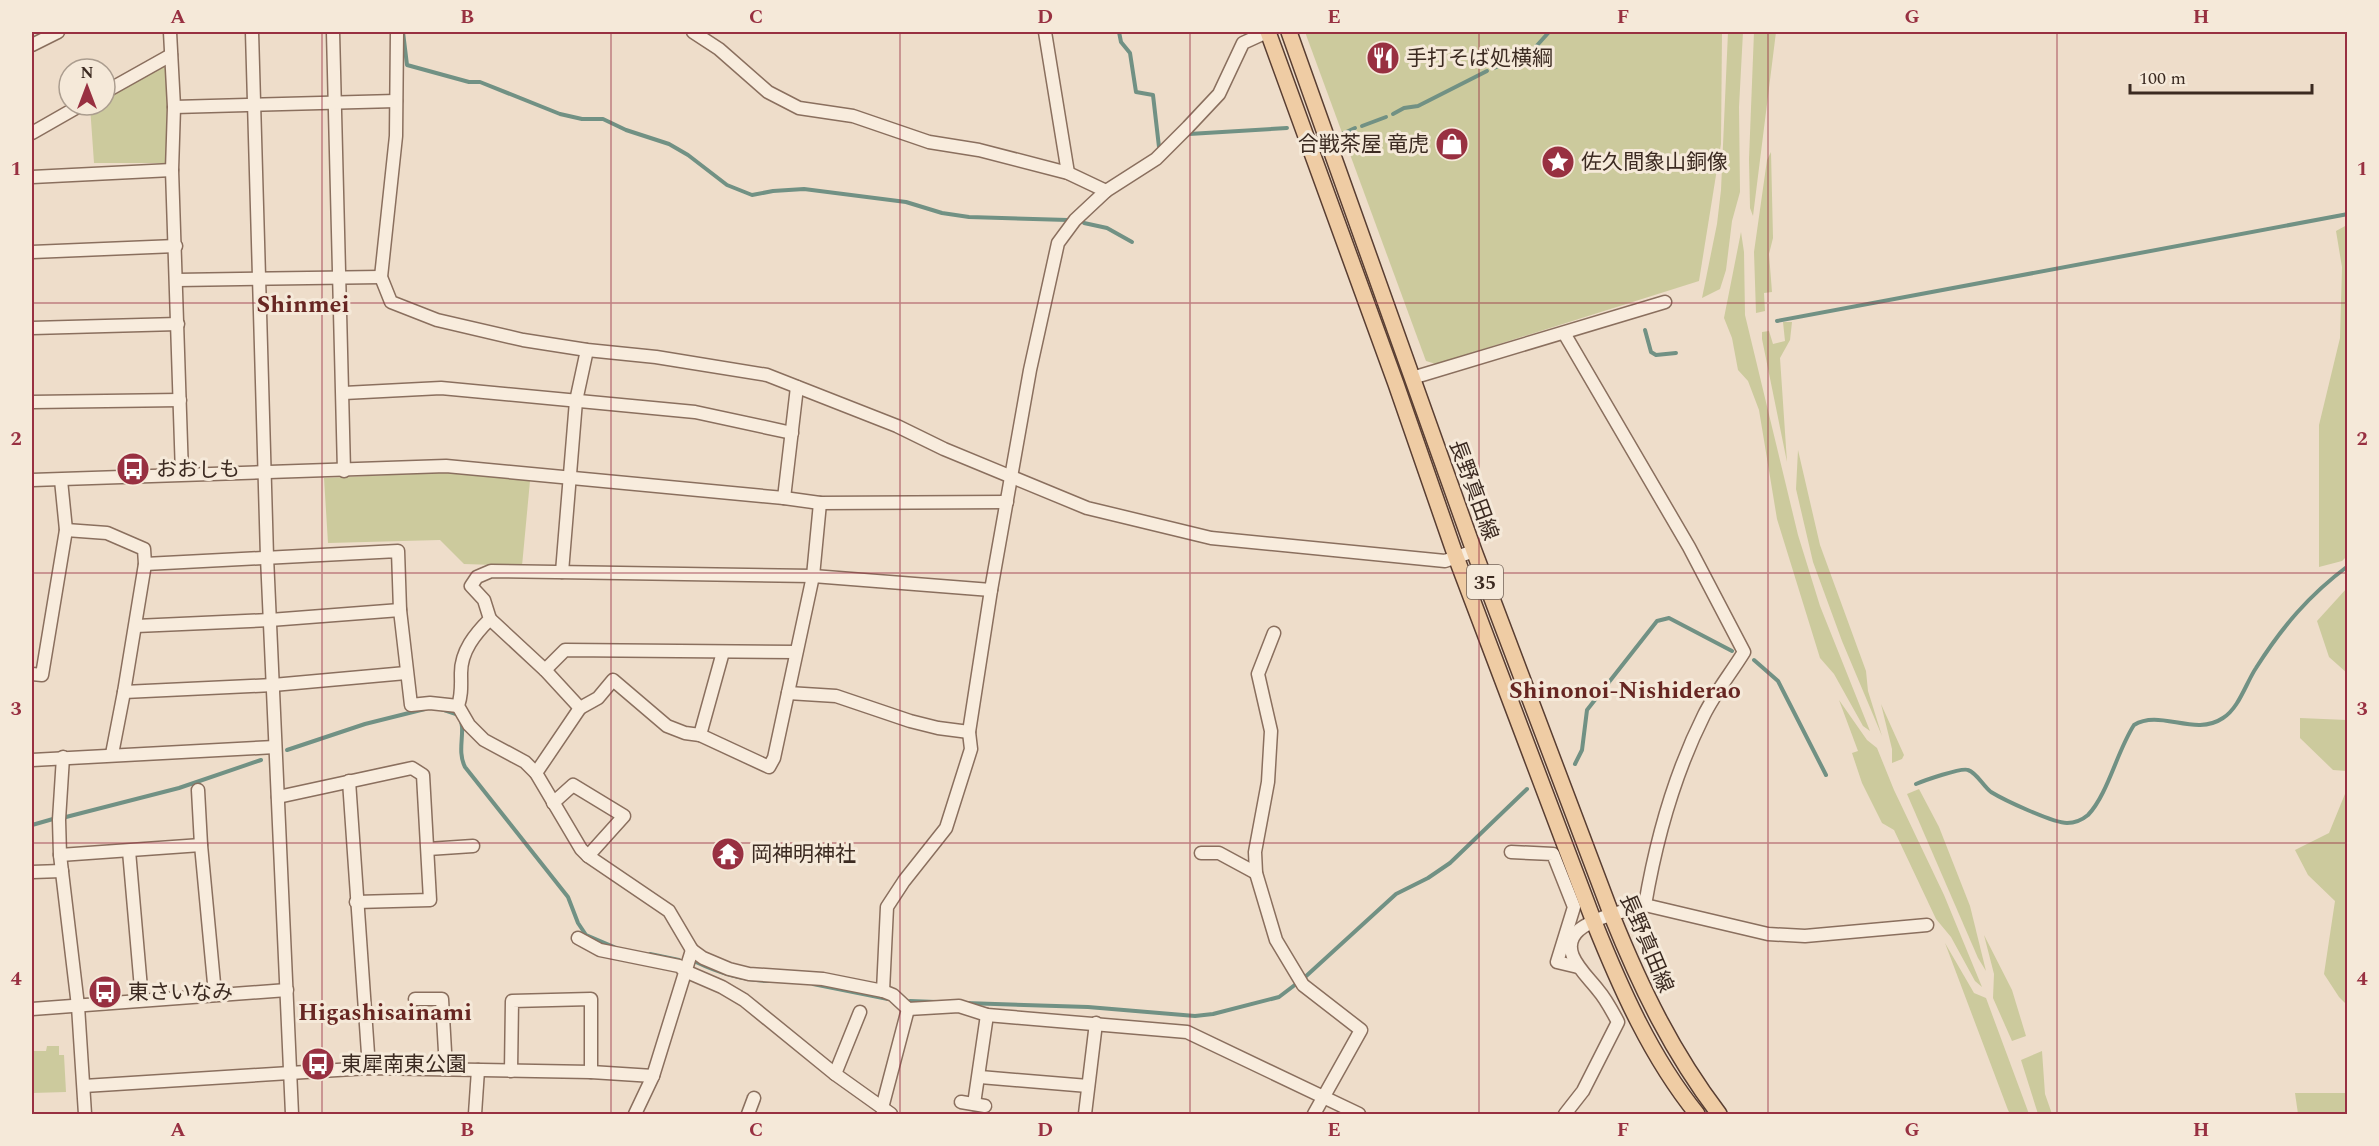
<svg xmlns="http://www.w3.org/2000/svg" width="2379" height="1146" font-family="Spectral,'Noto Sans JP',serif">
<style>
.green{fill:#ccca9d}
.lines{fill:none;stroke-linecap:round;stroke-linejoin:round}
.stream{stroke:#719184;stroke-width:4}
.minor-casing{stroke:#8a6f5e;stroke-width:15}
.major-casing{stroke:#593e32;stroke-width:18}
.minor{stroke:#f8ecdd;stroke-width:12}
.major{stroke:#efcca4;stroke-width:15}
.grid{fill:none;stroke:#983041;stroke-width:1.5;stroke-opacity:0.55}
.labels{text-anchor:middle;stroke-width:6;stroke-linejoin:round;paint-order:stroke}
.shield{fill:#f5e9d9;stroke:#736358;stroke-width:1.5}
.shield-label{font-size:20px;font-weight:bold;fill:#3b2a21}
.poi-label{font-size:21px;fill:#3b2a21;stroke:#f5e9d9;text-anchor:start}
.street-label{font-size:21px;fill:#3b2a21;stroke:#f5e9d9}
.quarter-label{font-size:24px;font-weight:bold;fill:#672622;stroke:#f5e9d9}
.neatline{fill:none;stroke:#983041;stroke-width:2}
.grid-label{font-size:20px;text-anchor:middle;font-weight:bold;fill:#983041}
</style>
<rect width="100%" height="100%" fill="#eeddca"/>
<!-- green -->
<g class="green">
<path d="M1305 32H1722L1721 144 1699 281 1436 364 1426 361Z"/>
<path d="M1728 32H1743L1739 107 1740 192 1732 221 1726 270 1720 289 1702 298 1717 224 1721 190Z"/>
<path d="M1754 32H1776L1753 216 1750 208 1749 159Z"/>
<path d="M165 64 167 103 166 163H94L90 106 105 105V98Z"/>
<path d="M1771 152 1773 238 1769 254 1772 292 1764 293 1765 311 1756 313 1754 252 1767 160Z"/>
<path d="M2347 225V556L2342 561 2319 567V425L2340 338 2342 267 2336 231Z"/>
<path d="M1741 232 1744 252 1745 315 1798 535 1820 606 1870 731 1863 726 1834 674 1820 658 1777 519 1759 410 1748 381 1738 370 1732 338 1724 318Z"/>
<path d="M1783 322H1792L1790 340 1780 358 1787 462 1762 339V332L1769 331 1773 344 1785 341Z"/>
<path d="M1798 450 1820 545 1866 671 1868 691 1882 736 1842 641 1813 562 1796 489Z"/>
<path d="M456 472 530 481 522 566 464 564 440 540 328 543 324 478Z"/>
<path d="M2347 588V673L2329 657 2317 621Z"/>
<path d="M1839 700 1867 740 1877 748 1894 790 1944 895 1982 987 1975 981 1951 937 1936 919 1894 830 1882 823 1862 783 1852 753 1858 751Z"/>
<path d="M1881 704 1904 755 1902 759 1892 763V749Z"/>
<path d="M2300 718 2347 720V771L2333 770 2300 738Z"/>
<path d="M1919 789 1939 827 1970 906 1986 971 1978 958 1907 794Z"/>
<path d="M2347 789V1005L2339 997 2324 974 2335 901 2308 875 2295 850 2329 833Z"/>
<path d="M1984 935 2012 990 2026 1036 2012 1041 1993 998 1994 974Z"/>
<path d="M1945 943 1974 993 1986 998 2029 1114H2010L2008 1110Z"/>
<path d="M47 1046H59V1055H64L66 1092 32 1093V1051H46Z"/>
<path d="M2042 1051 2045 1094 2052 1114H2038L2021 1060Z"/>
<path d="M2295 1093H2347V1114H2298Z"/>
</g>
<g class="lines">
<!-- stream -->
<g class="stream">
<path d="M403 32 407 65 469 82H480L560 114 582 119H603L626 130 669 144 688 155 727 185 752 195 773 191 804 189 906 202 942 213 969 217 1068 220"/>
<path d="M908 32H953"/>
<path d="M1119 32 1121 42 1130 53 1136 92 1153 95 1159 147"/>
<path d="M1517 58 1532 51 1549 32"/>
<path d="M1494 68 1511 61"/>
<path d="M1393 114 1404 108 1418 106 1487 71"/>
<path d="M1362 126 1386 117"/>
<path d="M1342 134 1355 128"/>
<path d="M1185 137 1189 134 1287 128"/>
<path d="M1084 223 1107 228 1132 242"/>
<path d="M1777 321 2348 214"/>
<path d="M1645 330 1651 352 1656 355 1676 353"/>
<path d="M1754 660 1778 681 1826 775"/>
<path d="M441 709 459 715C467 731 456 749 465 767L568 897 578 923 586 935 614 947"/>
<path d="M287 750 365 724 425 709"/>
<path d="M1575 764 1582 750 1587 710 1657 621 1669 618 1732 651"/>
<path d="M1916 784C1923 781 1962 767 1968 770 1977 773 1983 786 1991 792 2004 800 2053 823 2067 823 2075 823 2082 820 2088 815 2108 794 2117 751 2134 725 2160 709 2195 737 2223 718 2239 708 2246 683 2256 668 2282 627 2309 595 2348 566"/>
<path d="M66 817 179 788 261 760"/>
<path d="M32 825 53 819"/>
<path d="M650 954 679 960"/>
<path d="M696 962C721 974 744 981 772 981"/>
<path d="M813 984 888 999"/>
<path d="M910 1001 936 1002"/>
<path d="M965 1003 1088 1007 1195 1016 1213 1014 1279 997 1304 978 1396 894 1428 878 1450 863 1527 789"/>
</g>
<!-- minor casing -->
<g class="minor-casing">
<g id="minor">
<path d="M170 32 174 107 172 170 182 474"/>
<path d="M252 32 267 557 292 1114"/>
<path d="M333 32 344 471"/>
<path d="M397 32 396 136 381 277 391 302 437 320 523 340 587 350 656 357 767 375 897 426 944 449 1087 508 1211 538 1445 561 1474 551"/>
<path d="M693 32 719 49 768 92 799 108 853 116 929 142 979 150 1068 173 1106 191"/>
<path d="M1045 32 1068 173"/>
<path d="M32 45 58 32"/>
<path d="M105 92 171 55"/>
<path d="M174 107 396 101"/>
<path d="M32 133 81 105"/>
<path d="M32 177 172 170"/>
<path d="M32 252 176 246"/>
<path d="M177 280 381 277"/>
<path d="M32 328 178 324"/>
<path d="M1564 333 1689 547 1744 652C1731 673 1715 693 1704 715 1674 775 1656 840 1645 905 1624 912 1596 916 1579 930 1556 950 1587 975 1598 990 1606 999 1612 1011 1618 1022L1583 1091 1565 1114"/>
<path d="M1412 378 1665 302"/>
<path d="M344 393 441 388 695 412 792 433"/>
<path d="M32 402 180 400"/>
<path d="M32 480 446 466 784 498 820 503 1007 502"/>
<path d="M784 498 797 387"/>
<path d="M66 530 107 533 144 549 145 564 124 692 273 685 406 673"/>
<path d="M145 564 398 551 400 610 411 705 430 703 458 706"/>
<path d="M562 572 576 401 587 350"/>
<path d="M490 619 545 670 580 708 598 698 613 680 667 726 685 733 700 735"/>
<path d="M136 626 270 620 400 610"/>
<path d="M1274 633 1258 674 1271 731 1268 782 1255 852 1256 873 1276 940 1303 985 1361 1030 1314 1114"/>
<path d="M723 652 700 735 769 767 774 758 813 576 820 503"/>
<path d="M545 670 565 650 796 652"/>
<path d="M32 674 42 675 66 530 61 480"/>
<path d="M788 693 836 696 910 721 938 728 969 732 991 590 1030 370 1058 243 1075 220 1106 191 1156 159 1188 127 1219 94 1243 43 1267 32"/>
<path d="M112 754 124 692"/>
<path d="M63 757 59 820 60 855 78 1006 85 1114"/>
<path d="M32 760 275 747"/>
<path d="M536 773 580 708"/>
<path d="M349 781 369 1068"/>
<path d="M198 790 201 845 215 994"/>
<path d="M278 797 412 768 423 775 430 900 356 902"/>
<path d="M553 803 573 785 624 816 588 856"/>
<path d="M428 849 473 846"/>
<path d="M129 851 142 1000"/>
<path d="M1511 852 1553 854 1574 907 1557 962 1578 967"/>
<path d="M1201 853H1219L1256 873"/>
<path d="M60 855 201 845"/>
<path d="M32 872 62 871"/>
<path d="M1645 905 1768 934 1805 936 1927 925"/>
<path d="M578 938 600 950 679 966 685 971 722 987 744 1000 835 1074 891 1114"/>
<path d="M692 950 669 911 588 856 581 849 536 773 525 762 484 740 469 725 458 706C462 694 461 686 461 673 461 651 475 634 490 619L484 600 471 586 477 577 491 571 813 576 991 590"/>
<path d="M883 991 887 907 904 881 946 828 971 749 969 732"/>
<path d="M415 999H442L446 1069"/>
<path d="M32 1009 287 990"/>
<path d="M511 1071 512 1001 591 999V1072"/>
<path d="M835 1074 860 1012"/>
<path d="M980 1077 1088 1086"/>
<path d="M84 1086 369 1068 591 1072 653 1076"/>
<path d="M961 1102 985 1106"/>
<path d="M974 1104 987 1015"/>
<path d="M882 1108 908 1009"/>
<path d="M475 1114 478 1070"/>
<path d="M635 1114 653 1076 692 950 703 958 729 969 749 974 823 979 883 991 893 995 908 1009 959 1006 987 1015 1187 1032 1359 1114"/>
<path d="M748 1114 754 1098"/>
<path d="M1085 1114 1096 1023"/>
</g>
</g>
<!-- major casing -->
<g class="major-casing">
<g id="major">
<path d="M1268 32 1396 384 1456 557 1594 922C1621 989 1651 1057 1697 1114"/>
<path d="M1289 32 1474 551 1612 916C1641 988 1672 1052 1719 1114"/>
</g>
</g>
<!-- minor -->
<use href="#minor" class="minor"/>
<!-- major -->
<use href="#major" class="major"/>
</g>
<!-- grid -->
<path class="grid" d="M322 32V1114M611 32V1114M900 32V1114M1190 32V1114M1479 32V1114M1768 32V1114M2057 32V1114M32 303H2348M32 573H2348M32 843H2348"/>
<!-- icons -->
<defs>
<g id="restaurant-disc" transform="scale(1.725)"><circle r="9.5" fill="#983041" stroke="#f5e9d9"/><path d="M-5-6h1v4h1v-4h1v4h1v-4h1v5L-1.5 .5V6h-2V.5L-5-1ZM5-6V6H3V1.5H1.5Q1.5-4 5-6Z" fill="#fff"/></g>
<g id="shop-disc" transform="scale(1.725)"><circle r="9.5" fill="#983041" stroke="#f5e9d9"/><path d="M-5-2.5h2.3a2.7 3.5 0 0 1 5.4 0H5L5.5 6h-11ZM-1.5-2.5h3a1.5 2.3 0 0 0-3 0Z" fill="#fff"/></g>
<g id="sight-disc" transform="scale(1.725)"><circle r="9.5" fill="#983041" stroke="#f5e9d9"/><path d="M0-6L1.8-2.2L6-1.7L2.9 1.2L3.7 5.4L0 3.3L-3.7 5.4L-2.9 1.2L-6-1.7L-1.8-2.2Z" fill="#fff"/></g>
<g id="bus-disc" transform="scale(1.725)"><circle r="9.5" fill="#983041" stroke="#f5e9d9"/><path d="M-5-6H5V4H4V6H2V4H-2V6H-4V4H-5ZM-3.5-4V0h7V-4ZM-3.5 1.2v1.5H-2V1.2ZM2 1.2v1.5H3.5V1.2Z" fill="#fff"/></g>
<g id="temple-disc" transform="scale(1.725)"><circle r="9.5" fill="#983041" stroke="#f5e9d9"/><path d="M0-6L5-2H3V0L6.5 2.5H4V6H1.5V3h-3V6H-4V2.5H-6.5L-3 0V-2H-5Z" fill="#fff"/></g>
</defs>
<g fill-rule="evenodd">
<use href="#restaurant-disc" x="1383" y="58"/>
<use href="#shop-disc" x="1452" y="144"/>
<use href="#sight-disc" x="1558" y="162"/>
<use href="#bus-disc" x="133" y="469"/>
<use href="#temple-disc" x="728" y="854"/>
<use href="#bus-disc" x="105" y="992"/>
<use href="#bus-disc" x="318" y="1064"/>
</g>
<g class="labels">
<!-- shield labels -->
<rect class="shield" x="1467" y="565" width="36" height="34" rx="4.5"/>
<g class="shield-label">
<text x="1485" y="589">35</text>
</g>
<!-- poi labels -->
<g class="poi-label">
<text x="1406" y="65">手打そば処横綱</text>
<text x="1429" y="151" text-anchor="end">合戦茶屋 竜虎</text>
<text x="1581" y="169">佐久間象山銅像</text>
<text x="156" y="476">おおしも</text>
<text x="751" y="861">岡神明神社</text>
<text x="128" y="999">東さいなみ</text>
<text x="341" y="1071">東犀南東公園</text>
</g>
<!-- street labels -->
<g class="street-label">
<text transform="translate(1474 490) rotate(70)" y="7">長野真田線</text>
<text transform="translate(1647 943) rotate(67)" y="7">長野真田線</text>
</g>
<!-- quarter labels -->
<g class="quarter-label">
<text x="303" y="312">Shinmei</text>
<text x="1625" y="698">Shinonoi-Nishiderao</text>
<text x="385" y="1020">Higashisainami</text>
</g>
</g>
<!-- border -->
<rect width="2379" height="1146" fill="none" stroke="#f5e9d9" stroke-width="66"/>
<!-- north arrow -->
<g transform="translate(87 87)"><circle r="28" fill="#f5e9d9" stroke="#ab9d8f" stroke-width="1.5"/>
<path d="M0-4.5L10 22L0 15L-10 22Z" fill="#983041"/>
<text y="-9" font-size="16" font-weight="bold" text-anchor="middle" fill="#3b2a21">N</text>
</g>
<!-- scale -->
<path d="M2130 84v9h182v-9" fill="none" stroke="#3b2a21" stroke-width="3"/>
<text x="2139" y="84" font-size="18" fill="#3b2a21" stroke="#f5e9d9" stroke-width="4.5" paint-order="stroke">100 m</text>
<rect x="33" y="33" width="2313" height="1080" class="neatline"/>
<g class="grid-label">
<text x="178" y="23">A</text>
<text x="467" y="23">B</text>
<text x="756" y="23">C</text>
<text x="1045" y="23">D</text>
<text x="1334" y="23">E</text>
<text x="1623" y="23">F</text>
<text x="1912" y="23">G</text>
<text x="2201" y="23">H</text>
<text x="16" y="175">1</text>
<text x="2362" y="175">1</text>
<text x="16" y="445">2</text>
<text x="2362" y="445">2</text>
<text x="16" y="715">3</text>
<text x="2362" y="715">3</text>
<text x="16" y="985">4</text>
<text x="2362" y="985">4</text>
<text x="178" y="1136">A</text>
<text x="467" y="1136">B</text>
<text x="756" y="1136">C</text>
<text x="1045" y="1136">D</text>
<text x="1334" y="1136">E</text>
<text x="1623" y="1136">F</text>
<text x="1912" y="1136">G</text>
<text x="2201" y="1136">H</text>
</g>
</svg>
